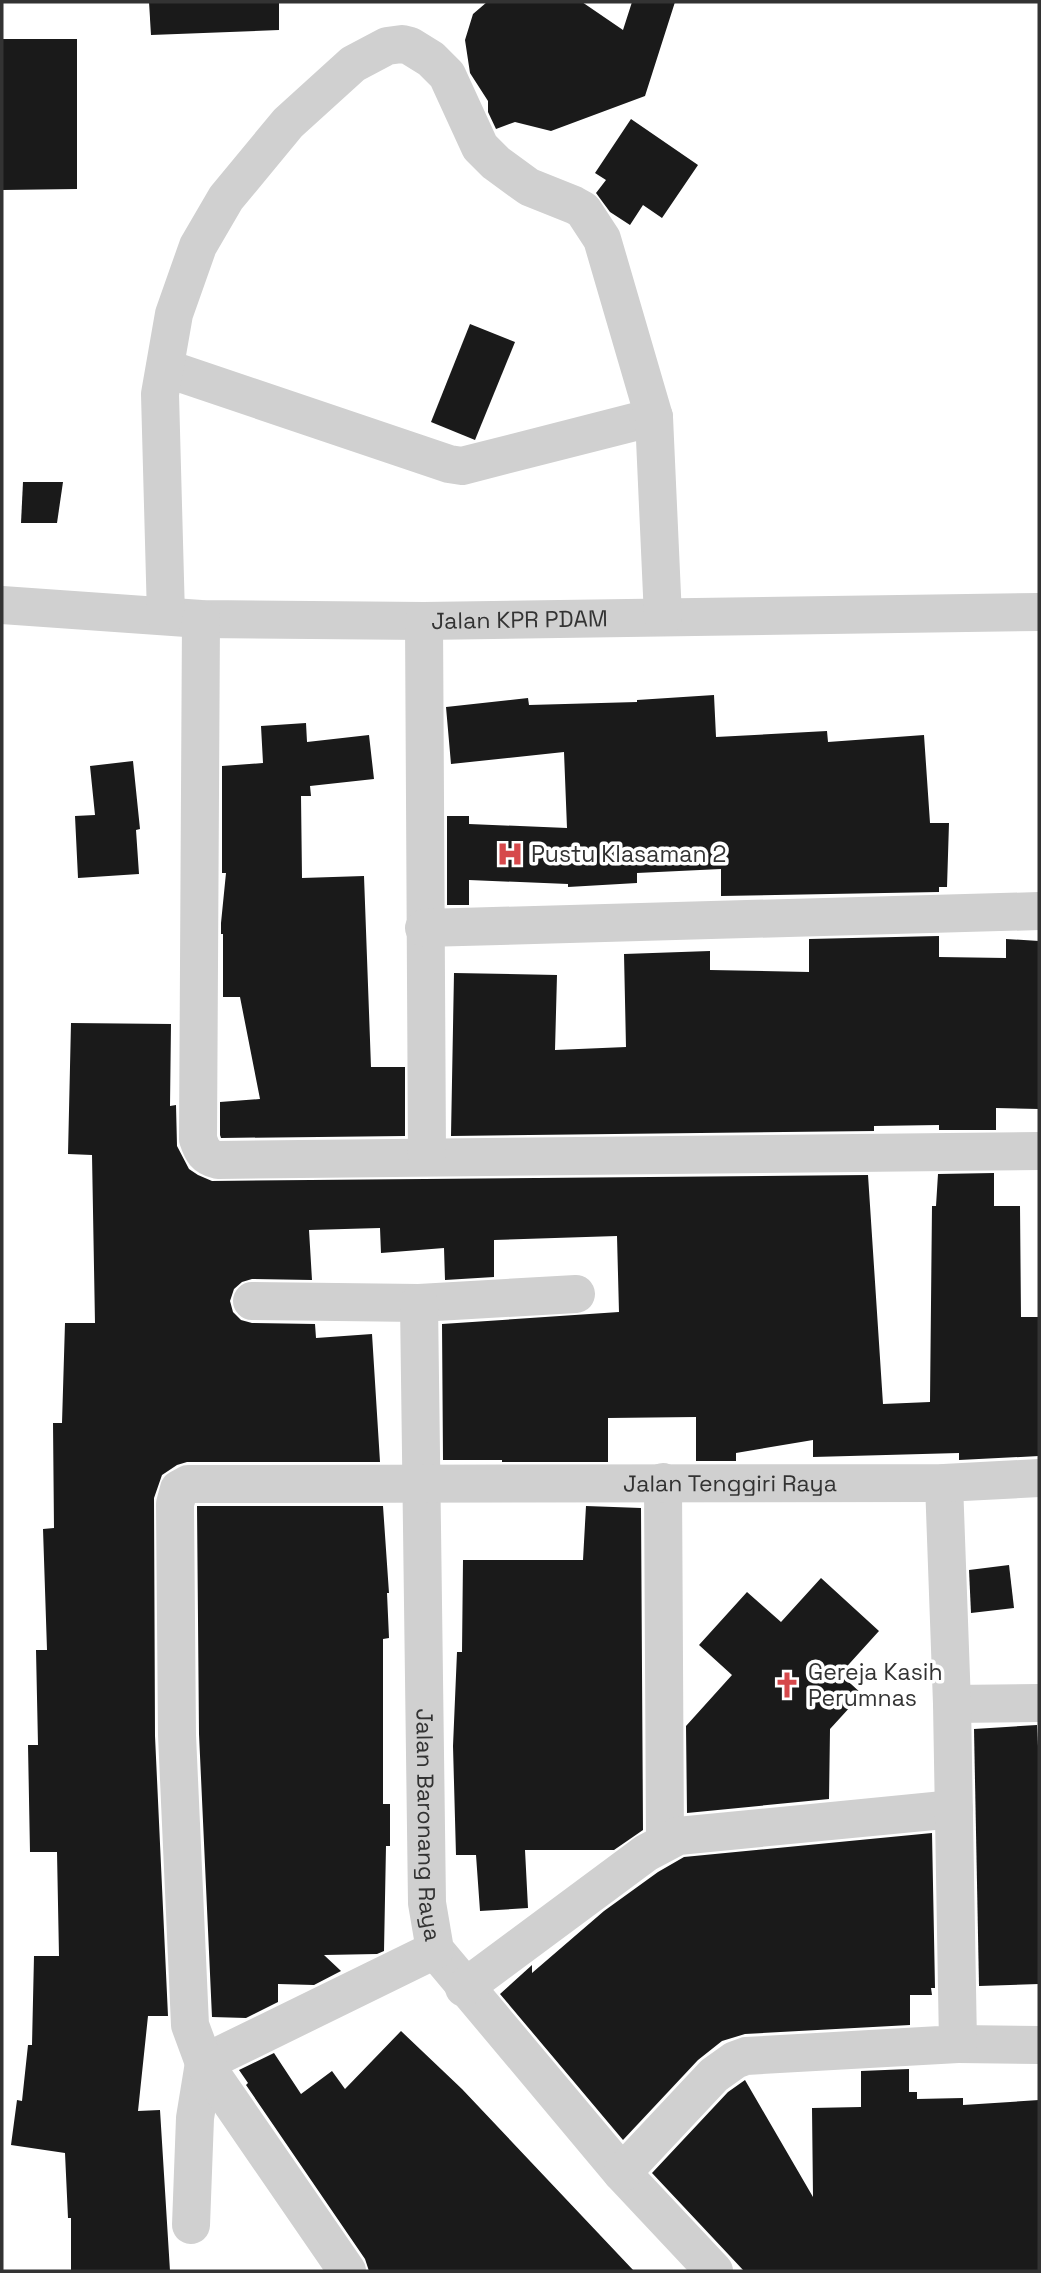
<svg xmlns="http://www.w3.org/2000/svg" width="1041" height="2273" font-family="'Space Grotesk',sans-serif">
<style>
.building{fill:#1a1a1a}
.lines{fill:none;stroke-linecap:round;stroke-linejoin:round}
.minor{stroke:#d0d0d0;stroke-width:38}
.labels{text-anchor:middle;stroke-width:7;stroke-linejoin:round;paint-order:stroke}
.street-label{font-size:23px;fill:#333;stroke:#fff}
.poi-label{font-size:23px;fill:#333;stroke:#fff;text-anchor:start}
</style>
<rect width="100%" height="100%" fill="#fff"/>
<!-- building -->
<g class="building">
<path d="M149 2H279V30L151 35Z"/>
<path d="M487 2H582L623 30 632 2H675L645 96 551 131 515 122 496 129 488 112V101L470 73 465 40 473 14Z"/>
<path d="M2 39H77V189L2 190Z"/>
<path d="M631 119 698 165 662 218 643 205 630 225 610 212 596 193 606 180 595 173Z"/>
<path d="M470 324 515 342 475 440 431 422Z"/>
<path d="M23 482H63L57 523H21Z"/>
<path d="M714 695 716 737 827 731 828 742 924 735 930 823H949L947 887H939V892L721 896V869L637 873V883L568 887V884L469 880V905H447V816H469V824L567 828 564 752 451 764 446 707 528 698 529 705 637 702V700Z"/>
<path d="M306 723 307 742 369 735 374 779 310 786 311 796H301L302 878 364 876 371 1067H405V1136L221 1138 220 1135V1102L260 1099 240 997H223V934H221V923L226 873H222V766L263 763 261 726Z"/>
<path d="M133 761 140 829 136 830 139 874 78 878 75 816 95 815 90 766Z"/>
<path d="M939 936V957L1006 958V939L1039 941V1109L996 1108V1130H939V1125L874 1126V1131L451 1136 454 973 557 975 555 1050 626 1047 624 954 710 951V970L809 972V939Z"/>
<path d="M71 1023 171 1024 170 1106 176 1105 177 1146 189 1169 198 1175 212 1181 868 1175 883 1404 930 1402 932 1206H936L938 1174 994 1173V1206H1020L1021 1317H1039V1456L959 1460V1453L813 1457V1440L736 1453V1461H696V1417L608 1418V1462H502V1460H443L442 1324 619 1312 617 1236 494 1240V1277L445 1280 444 1248 381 1253 380 1228 309 1230 312 1280 252 1279 242 1282 234 1289 230 1301 233 1312 241 1320 252 1323 315 1324 316 1338 372 1334 380 1462H187L177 1465 162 1475 154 1498 155 1736 168 2016H148L138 2111 160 2110 170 2271H71V2218H68L65 2153 11 2145 17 2100 22 2101 28 2045H32L34 1956H59L57 1852H30L28 1745H38L36 1650H47L43 1529 54 1528 53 1423H62L65 1323H95L92 1155 68 1154Z"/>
<path d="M197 1506H383L389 1593H387L389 1638 383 1639V1804H390V1846H386L384 1951 377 1954 324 1955 341 1971 314 1985 278 1984V2002L246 2018 212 2017 199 1734Z"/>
<path d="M586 1506 641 1508 643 1830 614 1850H525L528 1908 480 1911 476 1855H456L453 1746 457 1652H462L463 1560H583Z"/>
<path d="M1009 1565 1014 1608 971 1613 969 1570Z"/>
<path d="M821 1578 879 1631 840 1674 862 1694 830 1729 829 1799 687 1813 686 1726 732 1675 699 1645 747 1592 781 1622Z"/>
<path d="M1037 1725 1039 1768V1984L979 1986 974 1729Z"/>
<path d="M932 1833 935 1988H931L932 1995H910V2025L745 2034 722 2041 698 2060 623 2140 500 1994 532 1965V1973L604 1911 658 1872 684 1857Z"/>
<path d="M401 2031 462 2089 634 2271H369L365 2259 246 2085 248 2083 239 2070 274 2053 301 2094 332 2071 345 2089Z"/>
<path d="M909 2069V2092H917V2099L963 2098V2105L1039 2100V2271H744L652 2173 728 2092 745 2080 813 2197 812 2108 861 2107V2071Z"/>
</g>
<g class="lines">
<!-- minor -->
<g class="minor">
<path d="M165 368 449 464 462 466 654 417"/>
<path id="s1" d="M2 605 201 619 424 621 1039 612"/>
<path d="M166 616 160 394 174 314 198 246 226 198 288 123 353 64 387 46 402 44 410 46 431 59 447 75 480 147 496 163 529 187 574 205 583 210 602 239 654 417 663 617"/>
<path d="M201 619 198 1139C202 1151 205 1157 218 1160L1039 1151"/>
<path d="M424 621 427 1156"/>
<path d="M424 928 1039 911"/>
<path d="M252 1301 419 1303 576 1294"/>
<path id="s2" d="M419 1303 427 1903 435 1950 622 2173 714 2271"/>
<path d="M663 1482 665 1842"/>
<path d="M952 1704 1039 1703"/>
<path d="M464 1988 646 1853 678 1836 954 1809"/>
<path d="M958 2044 1039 2045"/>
<path d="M204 2063 435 1950"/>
<path d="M622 2173 714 2075 735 2060 746 2056 958 2044 952 1704 944 1483"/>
<path d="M191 2225 195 2118 204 2063"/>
<path id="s3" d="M347 2271 204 2063 190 2025 177 1735 175 1504 179 1489 188 1484 944 1483 1039 1478"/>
</g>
</g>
<!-- icons -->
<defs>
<g id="hospital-bare" transform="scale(2.1)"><path d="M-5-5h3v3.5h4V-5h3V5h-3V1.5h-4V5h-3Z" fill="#d6484b" stroke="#fff" stroke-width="2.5" paint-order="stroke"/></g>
<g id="church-bare" transform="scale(2.1)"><path d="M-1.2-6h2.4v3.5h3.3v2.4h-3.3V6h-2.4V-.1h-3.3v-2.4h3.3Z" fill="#d6484b" stroke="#fff" stroke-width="2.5" paint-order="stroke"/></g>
</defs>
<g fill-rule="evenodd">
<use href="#hospital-bare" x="510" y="854"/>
<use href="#church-bare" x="787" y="1685"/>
</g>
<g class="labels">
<!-- street labels -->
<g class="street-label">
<text dy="8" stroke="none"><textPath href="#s1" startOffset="518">Jalan KPR PDAM</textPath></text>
<text dy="8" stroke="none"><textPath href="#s3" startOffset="1382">Jalan Tenggiri Raya</textPath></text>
<text dy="8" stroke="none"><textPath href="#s2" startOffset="522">Jalan Baronang Raya</textPath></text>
</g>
<!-- poi labels -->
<g class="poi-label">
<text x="531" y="862">Pustu Klasaman 2</text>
<text x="808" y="1680">Gereja Kasih<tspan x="808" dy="26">Perumnas</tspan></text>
</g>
</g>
<!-- border -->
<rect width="1041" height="2273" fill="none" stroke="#333333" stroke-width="7"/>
</svg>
